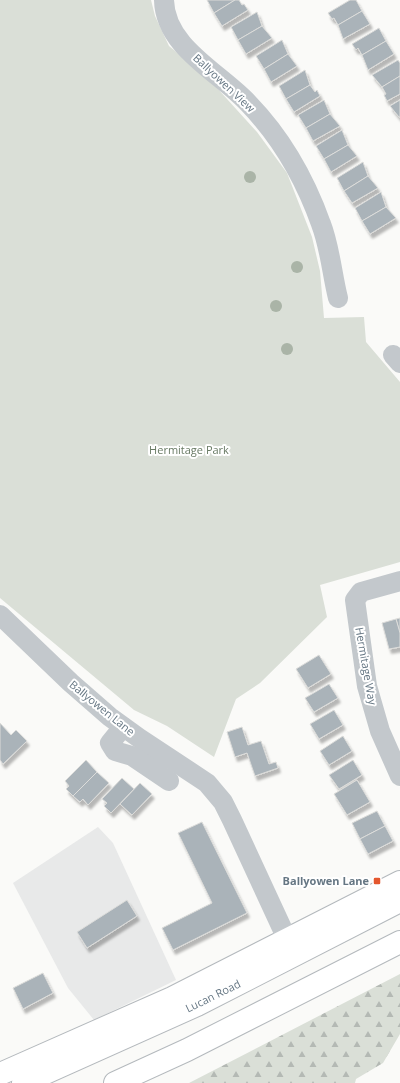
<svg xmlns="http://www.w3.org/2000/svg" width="400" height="1083" font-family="'Open Sans',sans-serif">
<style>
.built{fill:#e8e9e9}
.forest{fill:url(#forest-firs)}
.green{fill:#dadfd7}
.building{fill:#aab3b9;stroke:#dcdcda;filter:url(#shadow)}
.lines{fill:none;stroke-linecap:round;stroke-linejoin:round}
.highway-casing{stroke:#b4b9bd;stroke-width:24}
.street{stroke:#c3c8cc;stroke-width:20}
.highway{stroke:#fff;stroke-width:22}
.tree{fill:#aab4a7}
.poi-dot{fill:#e4572e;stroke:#fff;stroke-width:1.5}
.labels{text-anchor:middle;stroke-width:4;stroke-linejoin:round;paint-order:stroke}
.street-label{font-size:11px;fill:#657683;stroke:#fff}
.park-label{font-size:11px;fill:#687a64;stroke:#fff}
.poi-label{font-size:11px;font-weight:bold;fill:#657683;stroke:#fff;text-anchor:end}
</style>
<defs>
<pattern id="forest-firs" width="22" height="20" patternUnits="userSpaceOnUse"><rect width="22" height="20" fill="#dadfd7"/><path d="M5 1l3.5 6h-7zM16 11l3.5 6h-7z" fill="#b4b9b4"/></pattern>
<filter id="shadow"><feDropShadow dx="2.5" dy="4.5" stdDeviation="1" flood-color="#0004"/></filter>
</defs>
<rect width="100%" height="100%" fill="#fafaf8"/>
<!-- built -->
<path class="built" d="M98 827 113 843 176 980 94 1020 68 988 13 883Z"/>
<!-- forest -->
<path class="forest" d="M400 974V1034L383 1063 356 1079 355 1083H189Z"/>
<!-- green -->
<path class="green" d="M0 0H151L155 16 169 46 208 78 257 132 287 173 312 237 320 271 324 318 364 317 366 342 400 382V562L320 585 327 617 260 683 236 699 214 757 167 726 134 710 0 598Z"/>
<!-- building -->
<g class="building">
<path d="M207 0H235L214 13Z"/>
<path d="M235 0H239L242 5 244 4 248 10 222 26 214 13Z"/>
<path d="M350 0H356L362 11 338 25 334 18 332 19 328 13Z"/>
<path d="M362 11 370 24 343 39 338 25Z"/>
<path d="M257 12 262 26 238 40 231 27Z"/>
<path d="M262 26 272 38 246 54 238 40Z"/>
<path d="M379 28 386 41 362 55 358 48 356 50 352 44Z"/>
<path d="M282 40 288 54 264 69 256 56Z"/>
<path d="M386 41 394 54 368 70 362 55Z"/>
<path d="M288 54 297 66 271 82 264 69Z"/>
<path d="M398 60 400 63V76L382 87 372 75Z"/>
<path d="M305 70 310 85 286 99 279 86Z"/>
<path d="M400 76V94L387 101 384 95 386 94 382 87Z"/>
<path d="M310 85 315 92 317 90 320 96 294 112 286 99Z"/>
<path d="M324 100 330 114 306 128 298 115Z"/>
<path d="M400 100V117H399L390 106Z"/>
<path d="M330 114 340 126 313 141 306 128Z"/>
<path d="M342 130 348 145 324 159 316 146Z"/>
<path d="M348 145 357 156 331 172 324 159Z"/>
<path d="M363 162 368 176 344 191 337 178Z"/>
<path d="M368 176 378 188 352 203 344 191Z"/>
<path d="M381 192 386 207 362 221 355 208Z"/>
<path d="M386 207 396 218 370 234 362 221Z"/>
<path d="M400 618V633L396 619Z"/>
<path d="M396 619 400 633V647L389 649 382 623Z"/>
<path d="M319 655 331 674 308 688 296 669Z"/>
<path d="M329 684 338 698 314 712 305 698Z"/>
<path d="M334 710 343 725 319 739 310 724Z"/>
<path d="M0 723 11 735 16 730 27 741 3 764 0 760Z"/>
<path d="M242 727 248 745 261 741 269 764 276 762 278 768 255 776 247 753 235 757 227 732Z"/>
<path d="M343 736 352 751 329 765 320 751Z"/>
<path d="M86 760 97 772 73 796 66 789 69 786 65 781Z"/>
<path d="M353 760 362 775 339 789 329 775Z"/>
<path d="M97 772 109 783 88 805 83 799 80 802 73 796Z"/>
<path d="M122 778 134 789 111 813 104 806 107 803 102 799Z"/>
<path d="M357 780 370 802 347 815 334 794Z"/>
<path d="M140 783 152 794 132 815 120 804Z"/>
<path d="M377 811 385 826 360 839 352 823Z"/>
<path d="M202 822 247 913 173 950 162 928 212 903 178 833Z"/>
<path d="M385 826 393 841 368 854 360 839Z"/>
<path d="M127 900 137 916 87 948 77 932Z"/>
<path d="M43 973 53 993 23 1009 13 988Z"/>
</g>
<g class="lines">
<!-- highway casing -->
<g class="highway-casing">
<g id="highway">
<path d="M0 1074 172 998 400 882"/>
<path d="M23 1083 197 1005 400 901"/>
<path d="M115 1083 187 1050 400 942"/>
</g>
</g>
<!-- street -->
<g class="street">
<path d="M164 0C165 47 219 72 248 103 281 137 305 179 321 224 330 247 332 274 338 298"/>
<path d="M393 355 400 363"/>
<path d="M400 581 361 592 355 600 367 686 380 731 400 776"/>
<path d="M0 615 71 683 110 717 139 738 207 783 223 802 232 820 287 939"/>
<path d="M123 727 110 743 115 751 132 756 169 781"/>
</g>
<!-- highway -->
<use href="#highway" class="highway"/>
</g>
<!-- trees -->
<g class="tree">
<circle cx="250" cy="177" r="6"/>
<circle cx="297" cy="267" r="6"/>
<circle cx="276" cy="306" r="6"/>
<circle cx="287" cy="349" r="6"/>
</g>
<!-- markers -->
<rect class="poi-dot" x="373" y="877" width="8" height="8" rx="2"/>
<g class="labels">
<!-- street labels -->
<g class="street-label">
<text transform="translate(224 83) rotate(43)" y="4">Ballyowen View</text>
<text transform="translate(366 666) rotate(80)" y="4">Hermitage Way</text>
<text transform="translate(102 708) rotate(39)" y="4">Ballyowen Lane</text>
<text transform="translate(213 996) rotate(-26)" y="4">Lucan Road</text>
</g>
<!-- park labels -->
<g class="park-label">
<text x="189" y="454">Hermitage Park</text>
</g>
<!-- poi labels -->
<g class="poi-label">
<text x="369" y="885">Ballyowen Lane</text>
</g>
</g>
</svg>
